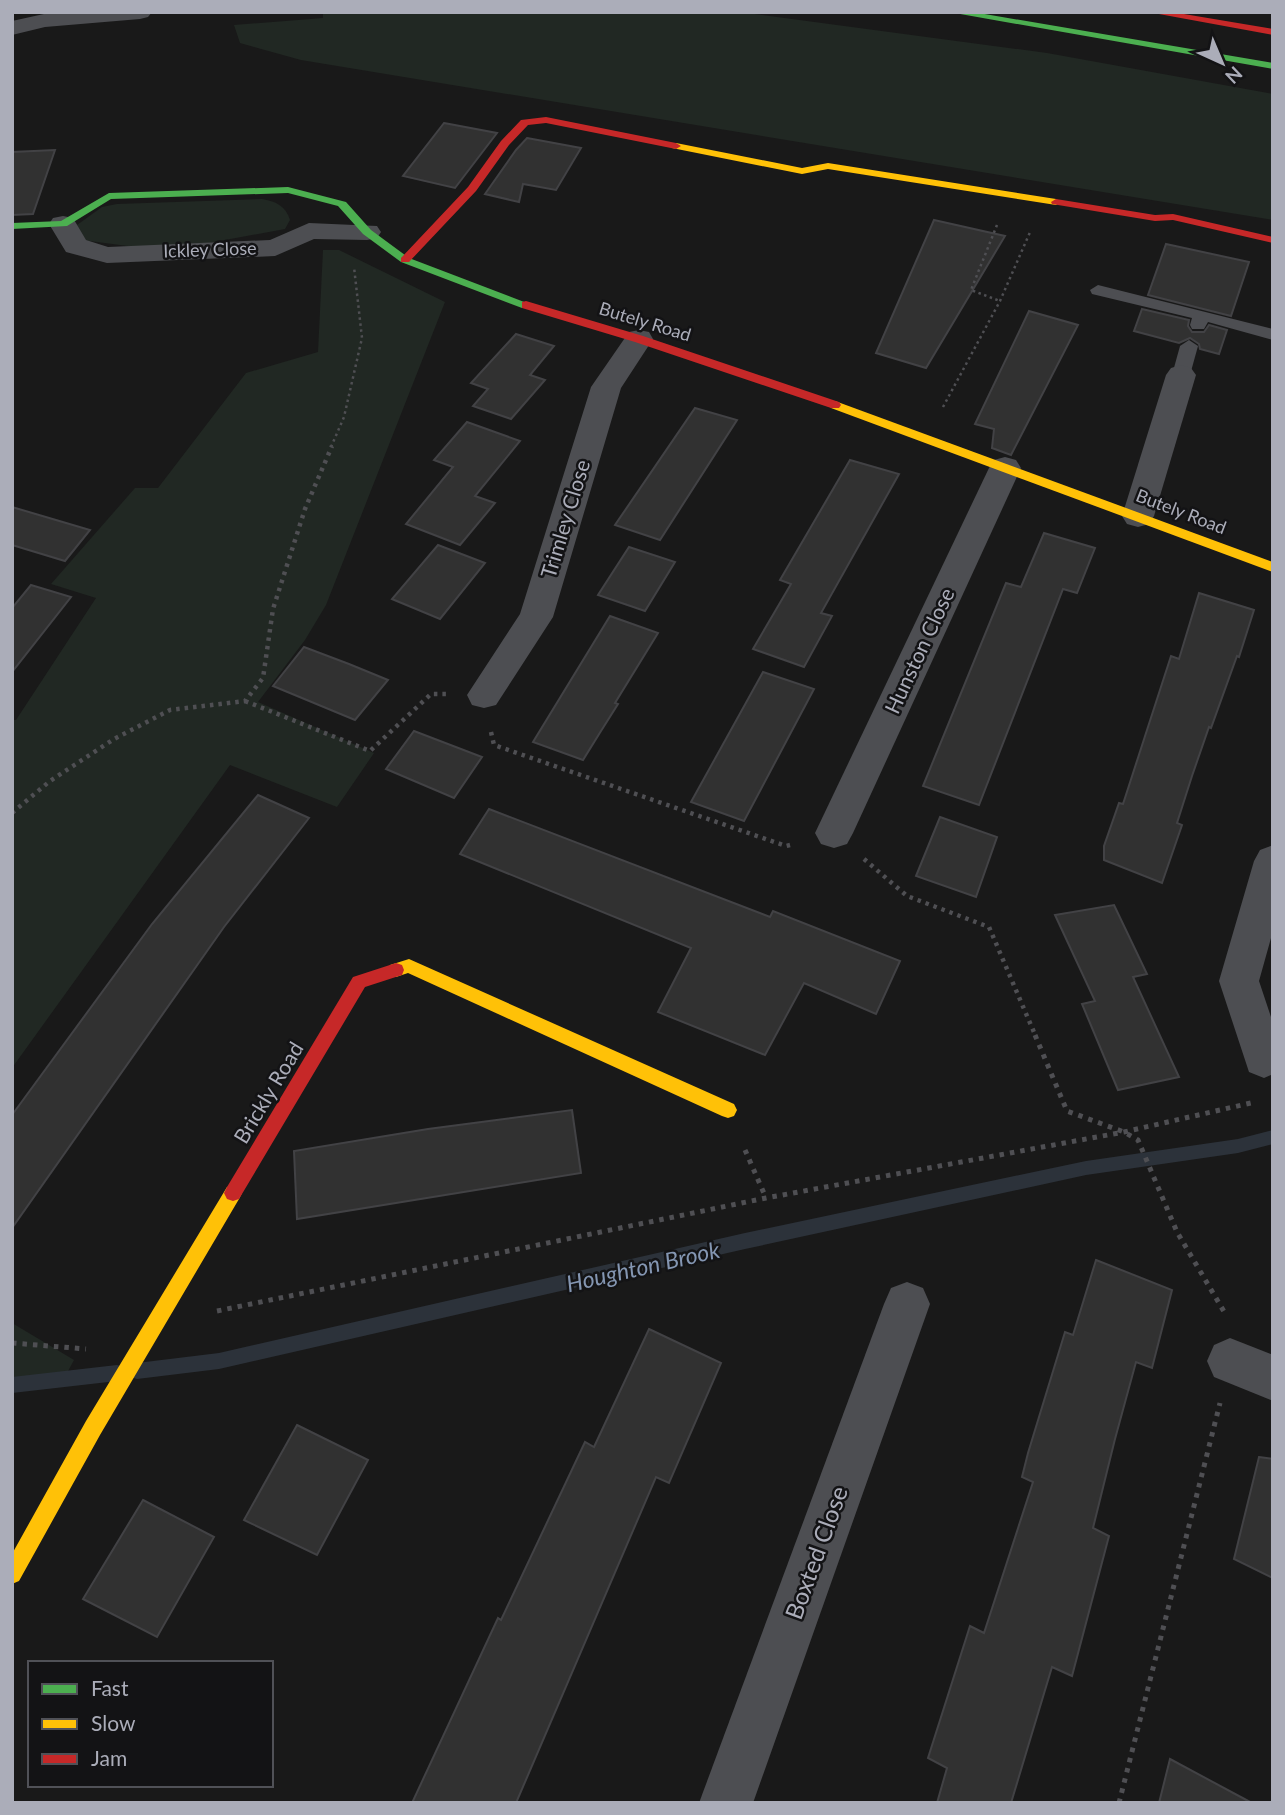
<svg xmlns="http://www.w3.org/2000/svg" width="1285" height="1815" font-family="Lato,sans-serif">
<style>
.green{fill:#212823}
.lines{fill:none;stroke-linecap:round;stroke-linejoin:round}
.stream{fill:#2c323a;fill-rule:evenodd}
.building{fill:#313131;stroke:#424245;stroke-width:2}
.path-far2{stroke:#4f4f53;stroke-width:2.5;stroke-dasharray:2.5 3.5;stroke-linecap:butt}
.path-far1{stroke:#4f4f53;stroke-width:4.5;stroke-dasharray:3.5 5;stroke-linecap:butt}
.path{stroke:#4f4f53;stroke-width:5;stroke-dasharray:4.5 6;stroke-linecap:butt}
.lane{fill:#4d4e52;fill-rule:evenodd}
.street{fill:#4d4e52;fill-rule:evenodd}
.fast{fill:#4caf50;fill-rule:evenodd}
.slow{fill:#ffc107;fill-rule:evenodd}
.jam{fill:#c62828;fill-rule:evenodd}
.labels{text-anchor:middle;stroke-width:5;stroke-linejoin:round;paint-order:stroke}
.far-street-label{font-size:18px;fill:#abadb9;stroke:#131315}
.street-label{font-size:21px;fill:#abadb9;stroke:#131315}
.water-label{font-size:23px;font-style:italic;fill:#8496b2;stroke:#131315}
.near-street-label{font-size:24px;fill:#abadb9;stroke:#131315}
</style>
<rect width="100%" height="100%" fill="#191919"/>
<!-- green -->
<g class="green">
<path d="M323 12H740L1047 53 1273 94V220L301 60 240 43 234 25 323 18Z"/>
<path d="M262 199C275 201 286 206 290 220L285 229 198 245 143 248 82 240 77 225 102 207 117 204Z"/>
<path d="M323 250H339L445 302 326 605 305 640 258 702 374 753 337 807 230 765 12 1068V720H16L96 598 51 584 135 488H158L246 373 318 352Z"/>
<path d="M12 1323 74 1360 67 1373 12 1379Z"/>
</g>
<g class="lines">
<!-- stream -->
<g class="stream">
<path d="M1273 1130V1144L1238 1153 1086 1175 745 1249 219 1369 137 1379 131 1377 129 1371 131 1365 137 1363 219 1353 745 1233 1086 1161 1238 1139Z"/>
<path d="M117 1365 123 1367 125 1373 123 1379 117 1381 12 1393V1377Z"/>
</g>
</g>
<!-- building -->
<g class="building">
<path d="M444 123 497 133 455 188 403 176Z"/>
<path d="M527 138 581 148 556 190 523 184 519 202 485 194 516 150Z"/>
<path d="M55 150 33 214 12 215V152Z"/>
<path d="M934 220 1005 236 926 368 876 353Z"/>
<path d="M1166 244 1249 262 1231 316 1148 295Z"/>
<path d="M1142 309 1189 320 1188 326 1192 332H1204L1209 325 1227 330 1219 354 1200 349 1199 344 1190 338 1179 343 1134 331Z"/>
<path d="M1029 311 1078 325 1011 455 992 448 994 429 975 424Z"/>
<path d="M516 334 554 346 530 375 545 380 511 419 473 406 488 389 471 383Z"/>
<path d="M695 408 737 420 660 540 615 525Z"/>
<path d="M467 422 520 441 475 496 495 503 460 545 406 524 453 467 434 460Z"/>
<path d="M850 460 899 474 821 613 832 616 804 667 753 649 791 584 780 580Z"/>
<path d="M12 507 56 520 90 530 65 561 12 545Z"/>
<path d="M1044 533 1095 548 1077 593 1063 589 979 805 923 786 1006 583 1021 587Z"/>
<path d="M438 545 485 563 440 619 392 599Z"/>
<path d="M629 547 675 562 645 611 598 595Z"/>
<path d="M31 585 71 597 12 672V608Z"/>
<path d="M1199 593 1254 610 1239 657 1237 656 1211 728 1209 727 1192 776 1177 823 1182 825 1162 883 1104 860V846L1119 803 1123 804 1171 656 1179 659Z"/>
<path d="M610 616 658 633 615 703 618 704 601 731 583 760 533 742Z"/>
<path d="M304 647 349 664 388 680 355 720 273 686Z"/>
<path d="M763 672 814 689 744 821 691 802Z"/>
<path d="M414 731 482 757 454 798 386 769Z"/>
<path d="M258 795 309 818 224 927 12 1228V1115L152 924Z"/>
<path d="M489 809 770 917 773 911 900 961 876 1014 804 983 765 1055 658 1012 691 948 460 854Z"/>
<path d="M940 817 997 837 976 897 916 876Z"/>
<path d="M1114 905 1147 974 1133 977 1179 1077 1118 1090 1082 1004 1095 1001 1055 915Z"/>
<path d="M572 1110 581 1173 297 1219 294 1151 428 1129Z"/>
<path d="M1096 1260 1172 1290 1152 1368 1136 1362 1115 1439 1093 1528 1109 1536 1072 1676 1052 1667 1011 1803H937L947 1768 928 1758 970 1626 984 1633 1033 1482 1022 1477 1028 1453 1065 1332 1073 1335Z"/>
<path d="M649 1329 721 1363 669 1483 656 1477 516 1803H412L498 1618 501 1620 585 1442 594 1447Z"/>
<path d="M297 1425 368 1460 317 1555 244 1520Z"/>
<path d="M1259 1457 1273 1459V1578L1234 1559Z"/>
<path d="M143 1500 214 1537 157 1637 83 1599Z"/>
<path d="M1170 1759 1252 1803H1159Z"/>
</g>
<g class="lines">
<!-- path-far2 -->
<g class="path-far2">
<path d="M997 225 971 290 1000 301"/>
<path d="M943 407 1000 301 1031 230"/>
<path d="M331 447 344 417 362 338 354 267"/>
</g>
<!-- path-far1 -->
<g class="path-far1">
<path d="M245 701 370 751 431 694H449"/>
<path d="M491 732 494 745 786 846 794 844"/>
<path d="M12 813 50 781 114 739 170 710 245 701 263 678 273 609 305 509 332 446"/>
<path d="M864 859 907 896 989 927 1036 1037"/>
</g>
<!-- path -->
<g class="path">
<path d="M1035 1035 1067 1111 1124 1132 1138 1140 1177 1232 1226 1315"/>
<path d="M745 1150 766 1198"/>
<path d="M217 1311 766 1198 1124 1132 1255 1102"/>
<path d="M12 1343 86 1349"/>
<path d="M1119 1803 1220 1403"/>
</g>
<!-- lane -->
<g class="lane">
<path d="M1098 285 1273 329V340L1208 322 1204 329H1192L1190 325 1192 318 1092 294 1090 290Z"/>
<path d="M1189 340 1198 346 1190 375 1181 381 1175 379 1172 375 1180 346Z"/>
</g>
<!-- street -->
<g class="street">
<path d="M152 12 148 17 140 19 45 27 12 35V21L53 12Z"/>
<path d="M63 216 73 218 86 240 108 247 270 240 309 223 377 226 381 232 377 238 367 240 314 239 275 256 107 263 66 252 49 224 53 218Z"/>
<path d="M639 330 649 332 653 339 621 388 553 617 496 705 484 708 472 705 467 695 520 614 591 387 629 332Z"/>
<path d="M1181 365 1191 368 1196 375 1154 516 1149 524 1138 527 1127 524 1122 516 1166 375 1171 368Z"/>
<path d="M1005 457 1016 460 1021 468 853 833 847 844 834 848 821 844 815 833 989 468 994 460Z"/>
<path d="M1273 845V931L1259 981 1273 1023V1074L1264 1078 1249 1072 1219 981 1254 861 1260 850Z"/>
<path d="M907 1282 923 1288 930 1304 753 1803H699L884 1304 891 1288Z"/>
<path d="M1230 1338 1273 1355V1401L1214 1377 1207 1361 1214 1345Z"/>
</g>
<!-- fast -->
<g class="fast">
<path d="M949 12H973L1273 63V69Z"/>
<path d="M288 187 346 202 371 230 409 258 532 305 530 308H522L401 262 363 234 338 206 288 193 111 199 67 226 12 229V223L61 221 109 193Z"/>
</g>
<!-- slow -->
<g class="slow">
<path d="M676 143 802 168 828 163 1056 199 1061 202 1056 205 828 169 802 174 672 148V144Z"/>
<path d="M835 401 1273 562V572L831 408 829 405Z"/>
<path d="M409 959 734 1104 737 1110 734 1116 728 1118 722 1116 408 973 396 977 390 975 388 970 390 965Z"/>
<path d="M233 1185 239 1187 242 1193 239 1199 100 1435 19 1581 12 1584V1554L86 1421 227 1187Z"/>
</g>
<!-- jam -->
<g class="jam">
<path d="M1148 12H1172L1273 29V35Z"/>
<path d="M546 117 676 143 681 146 676 149 546 123 528 125 509 145 476 191 409 262H401V258L468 187 501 141 521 120Z"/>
<path d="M1056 199 1155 215 1173 214 1273 237V243L1173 220 1155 221 1052 204 1051 202Z"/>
<path d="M526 301 643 336 839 402 841 405 839 408H831L635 342 522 308V302Z"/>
<path d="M396 963 402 965 404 970 402 975 365 987 239 1199 233 1201 227 1199 224 1193 227 1187 353 977Z"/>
</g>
</g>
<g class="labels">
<!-- far-street labels -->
<g class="far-street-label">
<text transform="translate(210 250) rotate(-2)" y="6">Ickley Close</text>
<text transform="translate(645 322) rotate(17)" y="6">Butely Road</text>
<text transform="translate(1181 512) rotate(21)" y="6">Butely Road</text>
</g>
<!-- street labels -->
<g class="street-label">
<text transform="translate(566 519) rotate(-73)" y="7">Trimley Close</text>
<text transform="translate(920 651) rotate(-65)" y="7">Hunston Close</text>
<text transform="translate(269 1093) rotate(-59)" y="7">Brickly Road</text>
</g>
<!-- water labels -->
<g class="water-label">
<text transform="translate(643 1267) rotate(-13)" y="8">Houghton Brook</text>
</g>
<!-- near-street labels -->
<g class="near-street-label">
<text transform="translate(817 1553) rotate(-70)" y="8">Boxted Close</text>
</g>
</g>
<!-- border -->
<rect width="1285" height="1815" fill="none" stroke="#abadb9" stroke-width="28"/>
<!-- legend -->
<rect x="28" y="1661" width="245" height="126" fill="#131315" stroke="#505157" stroke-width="2"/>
<rect x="42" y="1684" width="35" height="10" fill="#4caf50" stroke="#505157" stroke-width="2"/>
<text x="91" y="1696" font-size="21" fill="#abadb9">Fast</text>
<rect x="42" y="1719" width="35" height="10" fill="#ffc107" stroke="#505157" stroke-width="2"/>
<text x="91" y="1731" font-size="21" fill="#abadb9">Slow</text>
<rect x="42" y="1754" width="35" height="10" fill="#c62828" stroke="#505157" stroke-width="2"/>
<text x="91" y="1766" font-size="21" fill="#abadb9">Jam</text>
<!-- north arrow -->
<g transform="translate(1222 63) rotate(136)" stroke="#131315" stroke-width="5" paint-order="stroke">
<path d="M0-5L12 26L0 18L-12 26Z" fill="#abadb9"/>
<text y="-10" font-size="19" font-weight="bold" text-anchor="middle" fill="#abadb9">N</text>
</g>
</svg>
